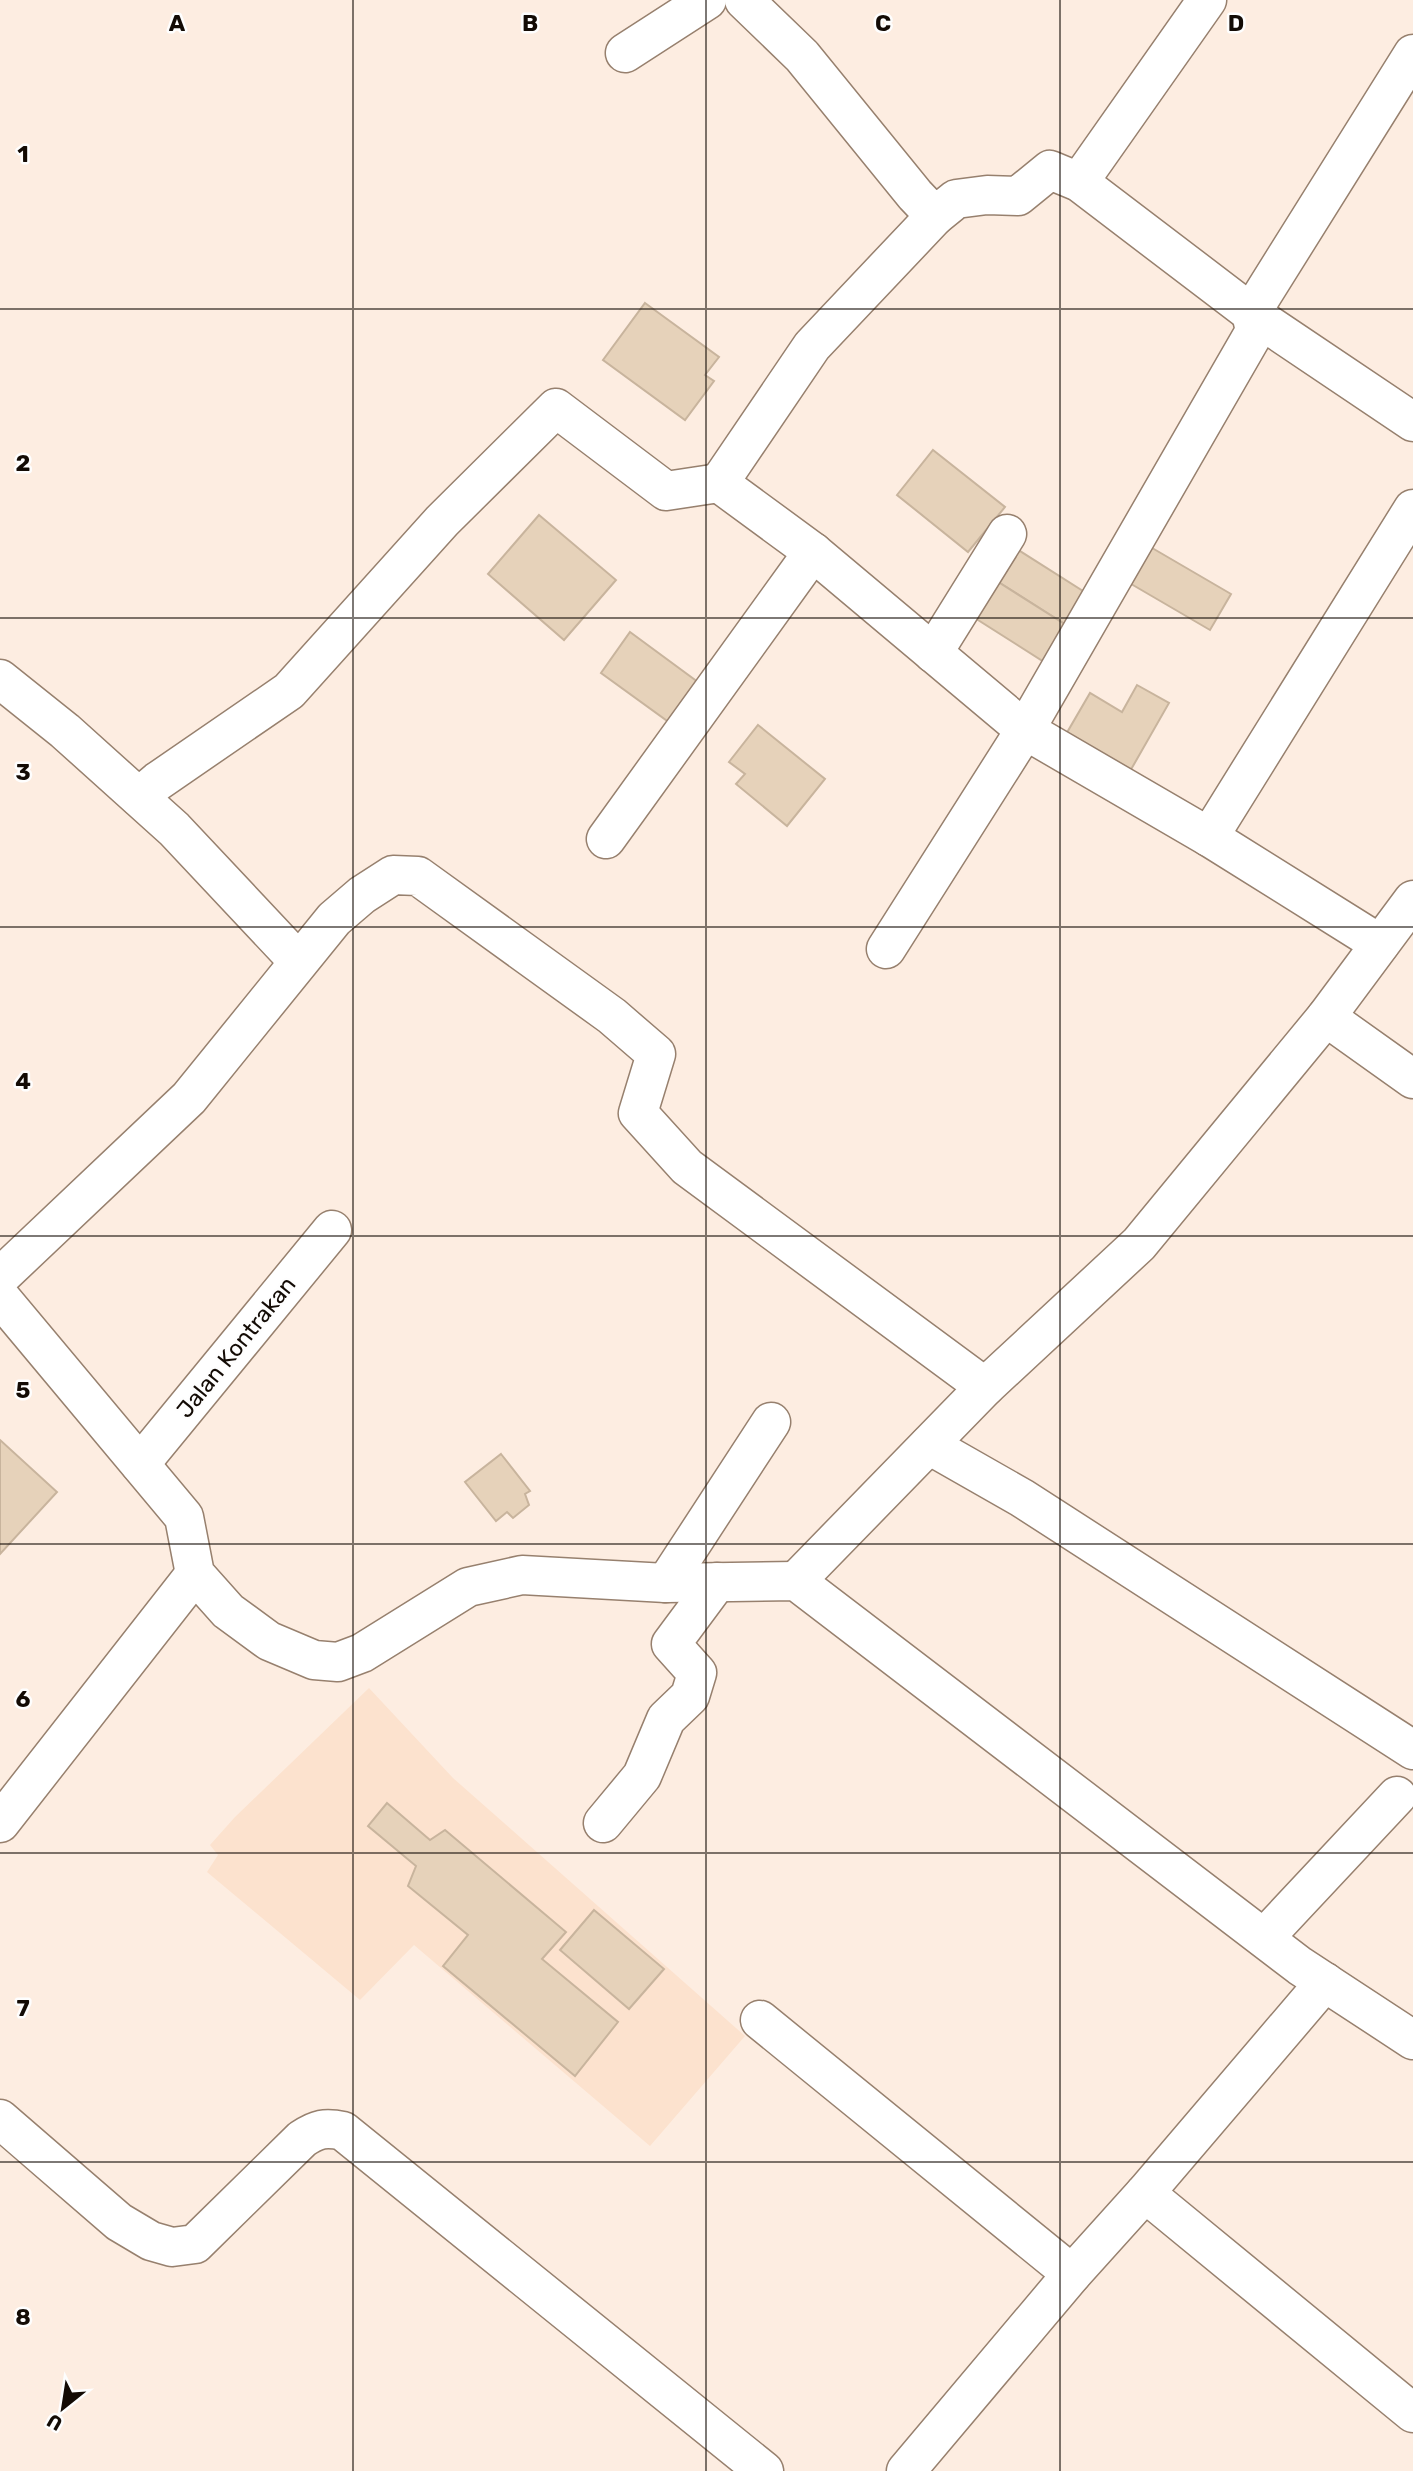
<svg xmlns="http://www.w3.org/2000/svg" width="1413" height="2471" font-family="Rubik,sans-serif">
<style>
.built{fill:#fce2ce}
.building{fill:#e6d2ba;stroke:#c8b49d;stroke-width:2}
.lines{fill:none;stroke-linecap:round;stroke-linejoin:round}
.minor-casing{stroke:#97806e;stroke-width:41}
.minor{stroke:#fff;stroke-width:38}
.grid{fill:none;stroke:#130b05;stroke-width:2;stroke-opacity:0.55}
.labels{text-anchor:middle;stroke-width:5;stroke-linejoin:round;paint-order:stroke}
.street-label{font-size:23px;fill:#130b05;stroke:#fefefe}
.grid-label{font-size:23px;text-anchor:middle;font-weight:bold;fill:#130b05;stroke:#fefefe;stroke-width:5;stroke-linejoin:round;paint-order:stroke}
</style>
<rect width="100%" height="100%" fill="#fdede1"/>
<!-- built -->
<path class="built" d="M369 1688 453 1778 745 2036 650 2146 414 1945 360 2000 207 1872 218 1855 210 1845 235 1817Z"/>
<!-- building -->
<g class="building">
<path d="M645 303 719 357 705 375 714 381 685 420 603 360Z"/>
<path d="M933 450 1005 507 968 552 897 495Z"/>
<path d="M539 515 616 580 564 640 488 574Z"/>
<path d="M1147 545 1231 594 1210 630 1126 581Z"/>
<path d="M1012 546 1094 598 1074 630 992 578Z"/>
<path d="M992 578 1074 630 1052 667 967 613Z"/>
<path d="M630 632 706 688 677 728 601 673Z"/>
<path d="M1137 685 1169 703 1129 773 1065 736 1090 693 1122 712Z"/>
<path d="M758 725 825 779 787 826 736 784 745 774 729 762Z"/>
<path d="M0 1440 57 1492 0 1554Z"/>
<path d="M501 1454 530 1491 525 1494 529 1505 513 1518 507 1512 496 1521 465 1482Z"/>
<path d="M387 1803 430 1840 445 1830 566 1932 542 1959 618 2022 575 2076 443 1966 468 1935 408 1886 416 1866 368 1826Z"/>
<path d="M594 1910 664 1969 629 2009 560 1950Z"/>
</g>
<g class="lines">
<!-- minor casing -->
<g class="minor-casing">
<g id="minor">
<path d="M744 0 802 56 915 195 935 216 956 199 987 195 1018 196 1050 170 1079 182 1251 313 1413 422"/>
<path d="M625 53 707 0"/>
<path d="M1079 182 1207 0"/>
<path d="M719 483 812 346 935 216"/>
<path d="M933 653 1007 534"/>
<path d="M0 679 65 731 174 829 298 961"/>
<path d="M139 797 158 781 289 691 442 521 556 408 666 491 719 483 813 552 1025 730 1209 837 1380 944"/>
<path d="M1209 837 1413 509"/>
<path d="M606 839 813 552"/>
<path d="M886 949 1025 730 1255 331 1251 313 1413 54"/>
<path d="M1326 1017 1413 1079"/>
<path d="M0 1277 189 1098 334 919 362 895 393 875 418 876 612 1016 656 1054 638 1113 687 1167 985 1387"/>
<path d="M0 1297 184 1517 195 1574 228 1611 269 1641 314 1660 338 1662 362 1653 468 1587 522 1575 666 1583 796 1581 1300 1966 1413 2040"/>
<path d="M929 1445 1022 1498 1413 1750"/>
<path d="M140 1464 332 1230"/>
<path d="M796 1581 985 1387 1139 1244 1326 1017 1413 900"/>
<path d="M666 1583 771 1422"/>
<path d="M0 1823 195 1574"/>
<path d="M603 1823 642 1776 666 1719 690 1696 697 1673 671 1644 717 1582"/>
<path d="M1264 1938 1397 1796"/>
<path d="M760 2020 1072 2274"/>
<path d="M0 2119 119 2222 151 2241 172 2247 195 2244 302 2139C317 2129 325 2127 343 2131L764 2471"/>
<path d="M1145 2193 1413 2413"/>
<path d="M906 2471 1072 2274 1145 2193 1325 1982"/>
</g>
</g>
<!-- minor -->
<use href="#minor" class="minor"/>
</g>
<!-- grid -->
<path class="grid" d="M353 0V2471M706 0V2471M1060 0V2471M0 309H1413M0 618H1413M0 927H1413M0 1236H1413M0 1544H1413M0 1853H1413M0 2162H1413"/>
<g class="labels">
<!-- street labels -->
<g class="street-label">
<text transform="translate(236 1347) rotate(-51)" y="8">Jalan Kontrakan</text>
</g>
</g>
<g class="grid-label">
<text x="177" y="31">A</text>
<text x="530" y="31">B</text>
<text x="883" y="31">C</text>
<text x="1236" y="31">D</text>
<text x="23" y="162">1</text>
<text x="23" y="471">2</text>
<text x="23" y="780">3</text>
<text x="23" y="1089">4</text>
<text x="23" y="1398">5</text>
<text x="23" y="1707">6</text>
<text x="23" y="2016">7</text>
<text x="23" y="2325">8</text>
</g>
<!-- north arrow -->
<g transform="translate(63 2408) rotate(210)" stroke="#fefefe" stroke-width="5" paint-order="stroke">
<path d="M0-5L12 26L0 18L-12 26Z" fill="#130b05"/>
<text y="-10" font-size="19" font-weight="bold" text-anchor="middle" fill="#130b05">U</text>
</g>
</svg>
